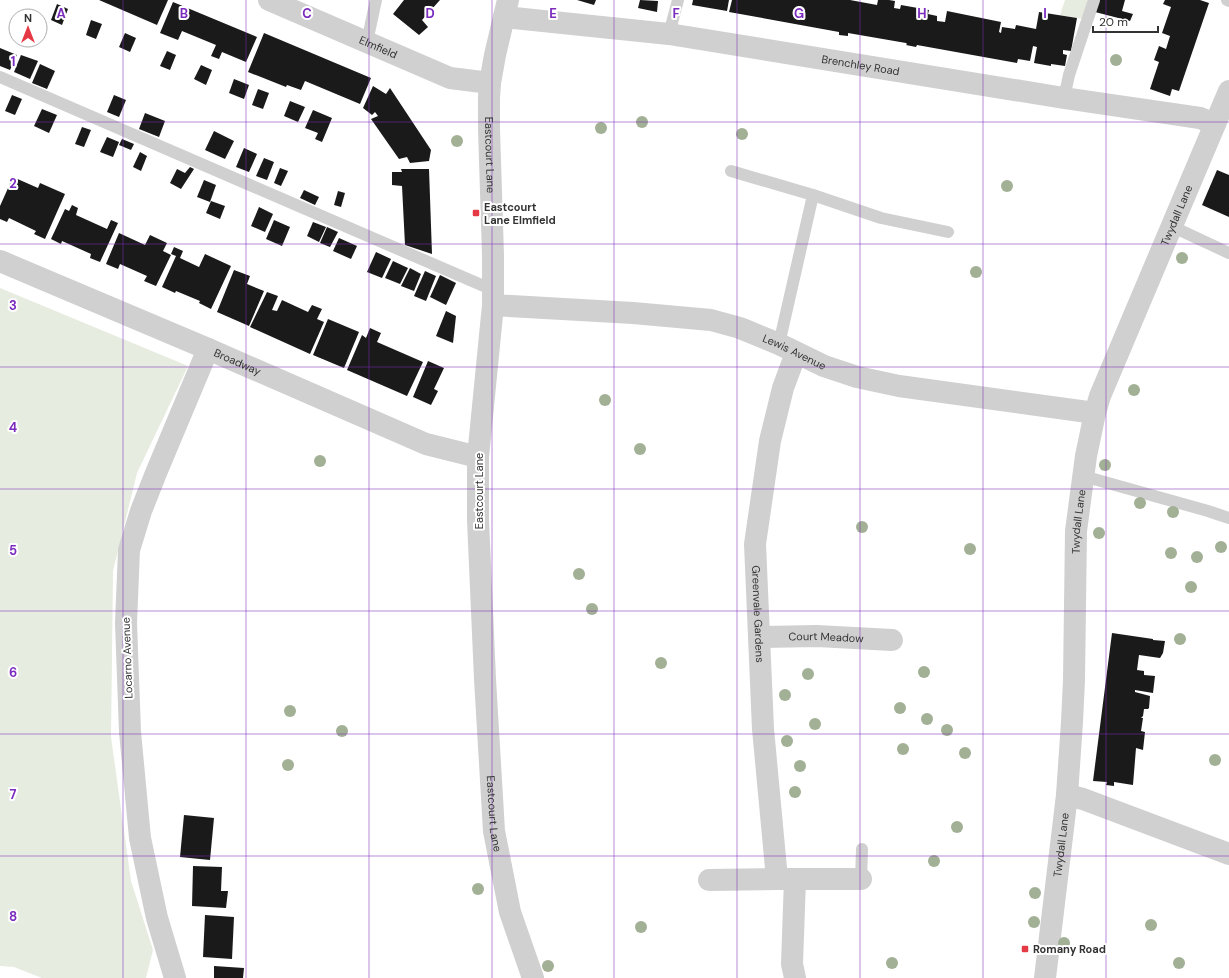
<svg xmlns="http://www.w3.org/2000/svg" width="1229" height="978" font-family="'DM Sans',sans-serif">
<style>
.green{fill:#e6ecdf}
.building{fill:#1a1a1a}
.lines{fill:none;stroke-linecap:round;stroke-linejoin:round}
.lane{stroke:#d0d0d0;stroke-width:12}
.street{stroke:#d0d0d0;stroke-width:22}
.tree{fill:#a2b095}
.grid{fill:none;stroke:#7b2cbf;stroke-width:1;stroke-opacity:0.55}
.poi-dot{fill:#e63946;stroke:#fff;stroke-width:1.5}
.labels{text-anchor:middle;stroke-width:4;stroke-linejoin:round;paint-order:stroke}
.street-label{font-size:11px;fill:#333;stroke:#fff}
.poi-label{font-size:11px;font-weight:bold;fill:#333;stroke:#fff;text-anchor:start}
.grid-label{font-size:13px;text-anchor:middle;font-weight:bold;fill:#7b2cbf;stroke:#fff;stroke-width:4;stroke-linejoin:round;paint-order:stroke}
</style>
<rect width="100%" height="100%" fill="#fff"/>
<!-- green -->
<g class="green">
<path d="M1065 0H1088L1083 19 1060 15Z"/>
<path d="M0 288 188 366 137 473 113 571 111 737 131 881 153 950 146 978H42L14 967 0 966Z"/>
</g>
<!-- building -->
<g class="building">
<path d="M99 0H168L157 25Z"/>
<path d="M404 0H440L422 20 428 27 419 35 393 14Z"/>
<path d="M577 0H596L594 5Z"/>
<path d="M640 0 658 1 657 12 638 8Z"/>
<path d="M693 0H729L727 11 692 5Z"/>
<path d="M732 0H850L877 5 878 0H889L895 1 894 8 900 9 901 5 929 10 928 14 937 16V21L945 22 947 11 1001 22 999 32 1001 33 1002 27 1015 29 1016 25 1036 29 1039 12 1077 18 1071 51 1063 50V54L1067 55 1065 66 1051 64V66L1034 63 1037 47 1033 46 1030 61 1018 59 1017 63 917 45 916 47 906 45 907 44 906 43 848 33V36L839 35V32L729 12Z"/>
<path d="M1099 0H1125L1122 11 1133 14 1130 21 1095 12Z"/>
<path d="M1165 0H1200L1209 3 1179 91 1172 89 1170 96 1150 89 1159 62 1154 60 1159 46 1166 49 1170 36 1162 33 1171 7 1163 4Z"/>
<path d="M173 2 257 37 246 62 222 52 219 59 211 56 216 45 182 31 178 40 160 33Z"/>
<path d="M57 4 68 9 62 25 51 20Z"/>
<path d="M91 20 102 24 96 39 86 35Z"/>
<path d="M125 33 136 38 130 52 119 47Z"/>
<path d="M264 33 371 78 360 104 305 81 301 90 287 85 286 87 248 72Z"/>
<path d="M0 48 17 55 10 70 0 66Z"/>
<path d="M167 51 176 55 170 70 160 66Z"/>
<path d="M21 55 38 61 30 79 14 72Z"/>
<path d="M40 64 55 71 47 89 32 83Z"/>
<path d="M201 65 212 70 206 85 194 79Z"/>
<path d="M234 79 249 85 244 99 229 93Z"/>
<path d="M373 86 386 94 390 88 431 150 429 161 410 163 407 157 399 159 371 119 378 116 375 112 372 115 363 108Z"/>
<path d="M258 89 269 93 263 109 252 105Z"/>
<path d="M12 95 22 99 15 115 5 111Z"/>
<path d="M114 95 126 100 119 117 107 112Z"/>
<path d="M290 101 305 107 298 122 284 116Z"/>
<path d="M42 109 57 115 49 133 34 126Z"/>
<path d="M313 110 332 118 322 142 315 139 318 133 305 128Z"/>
<path d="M145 113 165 121 159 137 139 129Z"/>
<path d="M82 127 91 130 84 147 75 144Z"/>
<path d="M214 131 234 141 225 159 205 150Z"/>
<path d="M107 137 119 142 113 157 100 152Z"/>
<path d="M122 139 134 144 131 150 119 145Z"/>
<path d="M244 148 257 154 249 172 236 167Z"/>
<path d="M140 152 147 156 141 171 133 167Z"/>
<path d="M264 158 274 162 267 180 256 176Z"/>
<path d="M190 167 194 169 181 189 170 183 177 169 185 173Z"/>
<path d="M280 168 288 171 281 186 274 183Z"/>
<path d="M401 169H429L432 254 405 245 402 186 392 185V172H402Z"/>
<path d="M1217 170 1229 175V217L1202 205Z"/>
<path d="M13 177 38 188 40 183 65 194 45 239 34 234 36 231 9 218 7 222 0 219V206Z"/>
<path d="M204 180 216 185 210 202 197 197Z"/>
<path d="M304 190 319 197 315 205 300 198Z"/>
<path d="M338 191 345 193 341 207 334 205Z"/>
<path d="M211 201 225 206 220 219 206 213Z"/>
<path d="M72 205 78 208 76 215 107 229 111 220 118 223 100 262 90 258 91 254 62 241 61 244 51 239 65 209 69 211Z"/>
<path d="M259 207 273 214 265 232 251 226Z"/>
<path d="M274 220 290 227 282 246 266 239Z"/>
<path d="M313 222 326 227 319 242 307 236Z"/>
<path d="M327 227 338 232 330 247 320 243Z"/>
<path d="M119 233 145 245 150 235 167 243 163 251 171 255 156 286 144 281 147 276 120 264 118 269 106 264Z"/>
<path d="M339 238 357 246 351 259 333 251Z"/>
<path d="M174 247 183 251 180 258 199 267 205 254 231 266 211 309 199 303 200 301 176 291 175 293 162 287 176 256 171 254Z"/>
<path d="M376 252 391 259 382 278 367 272Z"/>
<path d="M393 261 408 268 400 284 385 278Z"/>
<path d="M410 268 421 274 414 291 401 286Z"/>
<path d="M234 270 250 276 247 284 264 291 249 326 217 312Z"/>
<path d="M425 271 436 276 426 301 414 296Z"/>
<path d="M440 275 456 283 446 305 430 297Z"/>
<path d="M267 292 278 296 272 310 277 311 282 300 308 312 312 305 322 309 317 319 324 322 310 354 250 327Z"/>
<path d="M446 311 456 316 453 343 436 336Z"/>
<path d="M328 319 359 332 344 368 313 355Z"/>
<path d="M370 328 381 333 377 342 423 362 407 396 347 370 362 335 366 338Z"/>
<path d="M428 361 444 368 434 389 438 391 431 405 413 397Z"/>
<path d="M1112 633 1153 639V640L1165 641 1163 653 1160 658 1139 655 1137 670 1144 671V675L1155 676 1153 693 1135 690V692L1150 696 1149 708 1148 709H1144L1143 716 1141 718H1143L1141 731 1145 732 1143 750 1136 748 1133 785 1114 782V786L1106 785 1107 782 1093 781Z"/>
<path d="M184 815 214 818 210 860 180 857Z"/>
<path d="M193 866 222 867 221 891H228L226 908 192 906Z"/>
<path d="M205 915 234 917 232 959 203 957Z"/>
<path d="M214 966 244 968 243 978H214Z"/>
</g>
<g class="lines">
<!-- lane -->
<g class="lane">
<path d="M1227 0 1229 1"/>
<path d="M669 34 678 0"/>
<path d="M367 42 376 0"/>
<path d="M0 77 493 290"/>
<path d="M1064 98 1069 75 1094 0"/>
<path d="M731 171 813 195 881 218 948 232"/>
<path d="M1171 226 1229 253"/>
<path d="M779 344 813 195"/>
<path d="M1083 476 1208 511 1229 518"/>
<path d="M861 879 862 849"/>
</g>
<!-- street -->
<g class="street">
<path id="s1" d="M269 0 450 78 490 83"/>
<path id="s2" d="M508 0 495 55 490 83 489 98V129L493 255V305L478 457V520L485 679 494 831 510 912 533 978"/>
<path id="s3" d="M504 17 669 34 1064 98 1200 118 1215 124"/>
<path id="s4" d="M0 261 208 349 426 444 478 457"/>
<path id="s5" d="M493 305 633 313 711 320 740 328 779 344 824 366 857 377 899 386 1095 413"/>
<path id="s6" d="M796 353 783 388 770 441 755 544 763 729 777 879H861"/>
<path id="s7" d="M759 637 817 636 892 640"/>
<path d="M1067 795 1083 799 1229 854"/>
<path d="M795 879 792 964 795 978"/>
<path d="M709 880 777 879"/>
<path d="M175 978 157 918 140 838 130 732 126 623 129 550 141 511 156 473 208 349"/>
<path id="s8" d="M1045 978 1067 795 1072 722 1074 680 1076 531 1086 456 1095 413 1100 396 1138 306 1229 91"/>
</g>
</g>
<!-- trees -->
<g class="tree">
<circle cx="1116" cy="60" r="6"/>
<circle cx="642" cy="122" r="6"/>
<circle cx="601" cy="128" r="6"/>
<circle cx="742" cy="134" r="6"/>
<circle cx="457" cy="141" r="6"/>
<circle cx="1007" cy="186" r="6"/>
<circle cx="1182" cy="258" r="6"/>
<circle cx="976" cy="272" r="6"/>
<circle cx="1134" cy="390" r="6"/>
<circle cx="605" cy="400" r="6"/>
<circle cx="640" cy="449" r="6"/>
<circle cx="320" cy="461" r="6"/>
<circle cx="1105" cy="465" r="6"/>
<circle cx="1140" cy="503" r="6"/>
<circle cx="1173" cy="512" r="6"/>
<circle cx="862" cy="527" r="6"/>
<circle cx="1099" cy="533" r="6"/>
<circle cx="1221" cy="547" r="6"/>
<circle cx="970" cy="549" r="6"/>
<circle cx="1171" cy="553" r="6"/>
<circle cx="1197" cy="557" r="6"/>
<circle cx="579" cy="574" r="6"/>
<circle cx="1191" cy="587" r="6"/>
<circle cx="592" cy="609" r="6"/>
<circle cx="1180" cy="639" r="6"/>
<circle cx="661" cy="663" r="6"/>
<circle cx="924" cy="672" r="6"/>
<circle cx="808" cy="674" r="6"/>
<circle cx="785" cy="695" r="6"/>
<circle cx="900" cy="708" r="6"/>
<circle cx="290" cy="711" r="6"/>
<circle cx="927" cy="719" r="6"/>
<circle cx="815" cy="724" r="6"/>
<circle cx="947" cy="730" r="6"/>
<circle cx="342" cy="731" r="6"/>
<circle cx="787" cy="741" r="6"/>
<circle cx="903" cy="749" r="6"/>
<circle cx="965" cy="753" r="6"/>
<circle cx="1215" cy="760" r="6"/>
<circle cx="288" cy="765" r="6"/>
<circle cx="800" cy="766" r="6"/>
<circle cx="795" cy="792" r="6"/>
<circle cx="957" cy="827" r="6"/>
<circle cx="934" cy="861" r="6"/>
<circle cx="478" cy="889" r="6"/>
<circle cx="1035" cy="893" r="6"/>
<circle cx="1034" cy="922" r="6"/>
<circle cx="1151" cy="925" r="6"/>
<circle cx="641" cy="927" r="6"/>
<circle cx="1064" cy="943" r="6"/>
<circle cx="892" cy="963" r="6"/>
<circle cx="1179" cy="963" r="6"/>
<circle cx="548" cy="966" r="6"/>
</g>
<!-- grid -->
<path class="grid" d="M123 0V978M246 0V978M369 0V978M492 0V978M614 0V978M737 0V978M860 0V978M983 0V978M1106 0V978M0 122H1229M0 244H1229M0 367H1229M0 489H1229M0 611H1229M0 734H1229M0 856H1229"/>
<!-- markers -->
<g class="poi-dot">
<rect x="472" y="209" width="8" height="8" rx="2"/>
<rect x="1021" y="945" width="8" height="8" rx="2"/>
</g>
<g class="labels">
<!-- street labels -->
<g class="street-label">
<text dy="4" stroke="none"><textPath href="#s1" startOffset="119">Elmfield</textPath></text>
<text dy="4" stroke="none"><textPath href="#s3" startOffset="360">Brenchley Road</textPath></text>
<text dy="4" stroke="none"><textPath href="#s2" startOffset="157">Eastcourt Lane</textPath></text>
<text dy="4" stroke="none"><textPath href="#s8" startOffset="782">Twydall Lane</textPath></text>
<text dy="4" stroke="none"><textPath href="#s5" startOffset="308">Lewis Avenue</textPath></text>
<text dy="4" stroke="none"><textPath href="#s4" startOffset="258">Broadway</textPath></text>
<text transform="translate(479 491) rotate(-90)" y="4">Eastcourt Lane</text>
<text dy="4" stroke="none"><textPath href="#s8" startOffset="458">Twydall Lane</textPath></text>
<text dy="4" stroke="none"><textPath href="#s6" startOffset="266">Greenvale Gardens</textPath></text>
<text dy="4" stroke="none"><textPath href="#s7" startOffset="67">Court Meadow</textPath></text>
<text transform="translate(127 658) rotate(-92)" y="4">Locarno Avenue</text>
<text dy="4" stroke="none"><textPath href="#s2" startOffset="817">Eastcourt Lane</textPath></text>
<text dy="4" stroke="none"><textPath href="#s8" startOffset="134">Twydall Lane</textPath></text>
</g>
<!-- poi labels -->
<g class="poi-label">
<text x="484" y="211">Eastcourt<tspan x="484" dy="13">Lane Elmfield</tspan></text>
<text x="1033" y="953">Romany Road</text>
</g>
</g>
<g class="grid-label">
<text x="61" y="18">A</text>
<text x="184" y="18">B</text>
<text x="307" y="18">C</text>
<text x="430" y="18">D</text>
<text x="553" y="18">E</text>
<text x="676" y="18">F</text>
<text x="799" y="18">G</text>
<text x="922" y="18">H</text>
<text x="1045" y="18">I</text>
<text x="13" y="66">1</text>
<text x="13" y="188">2</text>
<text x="13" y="310">3</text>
<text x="13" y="432">4</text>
<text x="13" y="555">5</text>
<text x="13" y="677">6</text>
<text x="13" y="799">7</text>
<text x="13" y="921">8</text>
</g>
<!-- north arrow -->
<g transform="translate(28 28)"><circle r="19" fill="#ffffff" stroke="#adadad"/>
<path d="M0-3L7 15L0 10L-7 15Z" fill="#e63946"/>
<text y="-6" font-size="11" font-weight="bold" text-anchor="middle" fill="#333333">N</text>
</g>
<!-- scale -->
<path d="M1093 26v6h65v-6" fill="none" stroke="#333333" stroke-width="2"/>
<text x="1099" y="26" font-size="12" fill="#333333" stroke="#ffffff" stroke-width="3" paint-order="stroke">20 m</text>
</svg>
